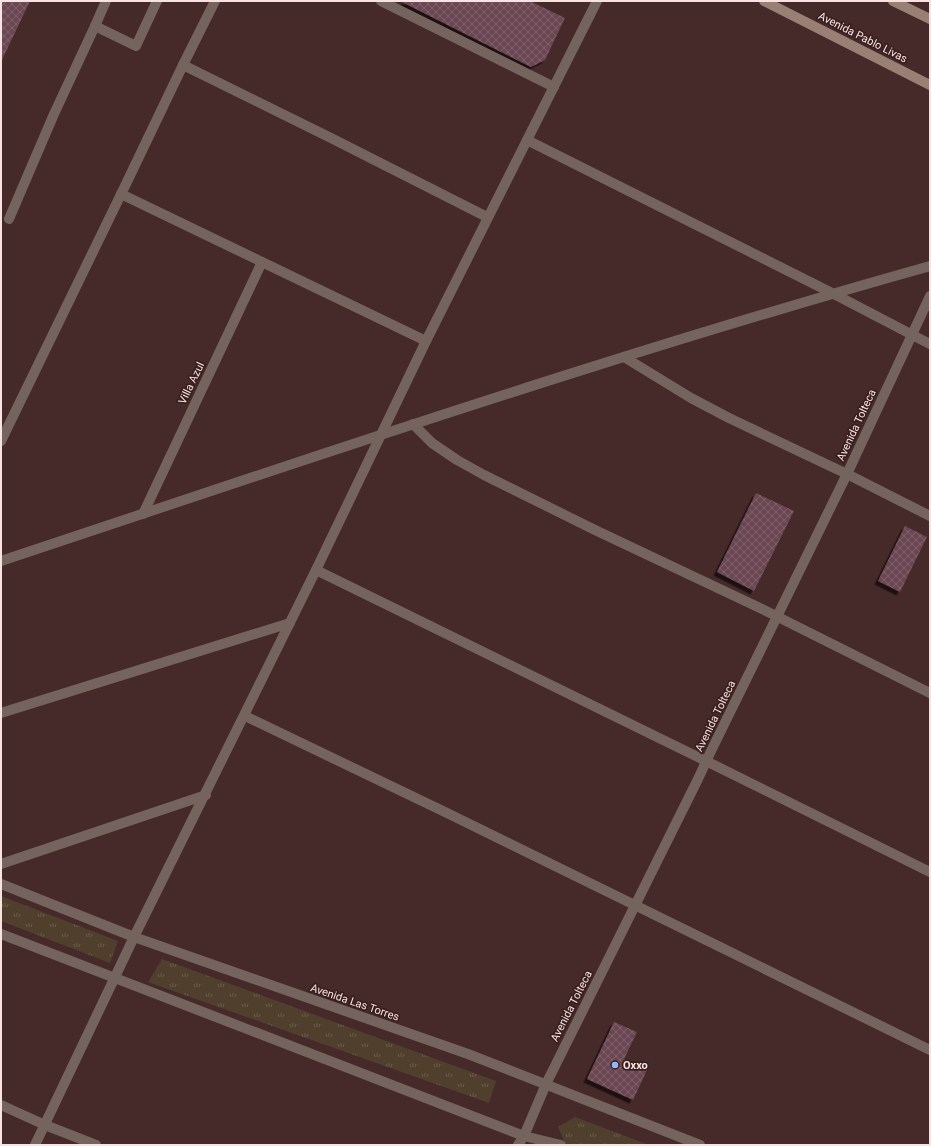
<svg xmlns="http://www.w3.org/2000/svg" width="931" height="1146" font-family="Roboto,sans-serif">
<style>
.park{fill:url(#park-tufts)}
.building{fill:url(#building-cross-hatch);filter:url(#shadow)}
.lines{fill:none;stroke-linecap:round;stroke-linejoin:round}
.service{stroke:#74645d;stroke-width:10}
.minor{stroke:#74645d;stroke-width:10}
.tertiary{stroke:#74645d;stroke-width:10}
.secondary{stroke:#997f74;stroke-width:10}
.poi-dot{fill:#90b8fd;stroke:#3b1f1f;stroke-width:1.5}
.labels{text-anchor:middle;stroke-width:3.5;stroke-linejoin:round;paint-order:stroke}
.street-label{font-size:11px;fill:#f6e3e2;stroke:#3b1f1f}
.poi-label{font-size:11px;font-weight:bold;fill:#f6e3e2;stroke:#3b1f1f;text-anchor:start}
</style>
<defs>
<pattern id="park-tufts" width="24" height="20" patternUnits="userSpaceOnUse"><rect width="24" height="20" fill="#503f2d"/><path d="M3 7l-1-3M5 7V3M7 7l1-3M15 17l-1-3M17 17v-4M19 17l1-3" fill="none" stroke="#6a5b4b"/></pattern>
<pattern id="building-cross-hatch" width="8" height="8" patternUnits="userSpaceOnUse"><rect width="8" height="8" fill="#6a4652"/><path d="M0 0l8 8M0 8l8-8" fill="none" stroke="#80616b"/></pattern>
<filter id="shadow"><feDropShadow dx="-3.5" dy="3.5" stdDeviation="0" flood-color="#0009"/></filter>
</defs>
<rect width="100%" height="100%" fill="#462929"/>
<!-- park -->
<g class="park">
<path d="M1 896 118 941 110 963 1 921Z"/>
<path d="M162 959 496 1081 489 1103 148 982Z"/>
<path d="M575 1117 649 1145H571L565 1143 558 1127Z"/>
</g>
<!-- building -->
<g class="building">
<path d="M1 1H30L1 62Z"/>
<path d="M400 1H530L565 18 545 60 531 67Z"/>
<path d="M756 493 794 511 754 591 717 572Z"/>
<path d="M905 526 927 537 900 592 878 581Z"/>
<path d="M614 1022 637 1032 624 1059 647 1070 633 1100 587 1079Z"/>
</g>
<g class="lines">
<!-- service -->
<g class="service">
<path d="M95 26 106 1"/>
<path d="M9 219 54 114 95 26 136 46 157 1"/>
</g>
<!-- minor -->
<g class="minor">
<path d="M381 1 554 87"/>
<path d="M183 65 333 139 487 217"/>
<path d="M527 140 832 293 930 344"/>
<path d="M121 194 426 341"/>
<path d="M624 357 691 398 729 418 847 474 930 516"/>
<path d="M413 424 432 443 457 460 484 475 595 530 760 608 930 693"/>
<path d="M1 441 125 186 183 65 215 1"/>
<path d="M143 514 262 262"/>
<path d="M1 561C83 533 165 507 247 479 473 404 701 330 930 266"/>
<path d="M316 570 706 761 930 872"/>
<path d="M1 713 290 623"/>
<path d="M245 716 445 812 930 1050"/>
<path d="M1 864 206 795"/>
<path d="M1 1105 45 1125 96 1145"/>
<path d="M35 1145 134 937 316 570 426 341 597 1"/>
</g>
<!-- tertiary -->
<g class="tertiary">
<path d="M1 884 134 937 468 1054 700 1145"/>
<path d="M1 934 524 1136 561 1145"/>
<path d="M518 1145 524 1136 546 1084 573 1030 698 779 711 751 847 474 930 296"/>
</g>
<!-- secondary -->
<g class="secondary">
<path d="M764 1 930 85"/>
<path d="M893 1 930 19"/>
</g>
</g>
<!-- markers -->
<circle class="poi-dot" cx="615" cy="1065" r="4"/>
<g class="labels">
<!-- street labels -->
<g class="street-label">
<text transform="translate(863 37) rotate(27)" y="4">Avenida Pablo Livas</text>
<text transform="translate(191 383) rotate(-64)" y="4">Villa Azul</text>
<text transform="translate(856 425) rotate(-65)" y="4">Avenida Tolteca</text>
<text transform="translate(715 716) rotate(-64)" y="4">Avenida Tolteca</text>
<text transform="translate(355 1002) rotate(19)" y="4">Avenida Las Torres</text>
<text transform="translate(571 1006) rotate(-63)" y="4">Avenida Tolteca</text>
</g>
<!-- poi labels -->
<g class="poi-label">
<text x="623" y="1069">Oxxo</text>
</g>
</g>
<!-- border -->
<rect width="931" height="1146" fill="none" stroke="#f6e3e2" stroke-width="4"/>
</svg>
